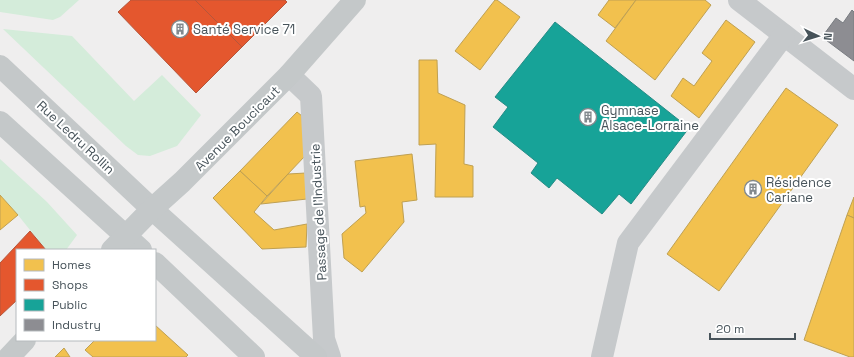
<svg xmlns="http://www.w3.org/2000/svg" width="854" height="357" font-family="'Space Grotesk',sans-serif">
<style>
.green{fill:#d4ecda}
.homes{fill:#f2c14e;stroke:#bfa052}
.shops{fill:#e4572e;stroke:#b5563b}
.public{fill:#17a398;stroke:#258b85}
.industry{fill:#8d8d92;stroke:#787c81}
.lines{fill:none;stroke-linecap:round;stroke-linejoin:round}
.minor{stroke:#c6c9cb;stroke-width:22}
.major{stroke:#c4c8c9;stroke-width:22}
.labels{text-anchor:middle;stroke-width:4;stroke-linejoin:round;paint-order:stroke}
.poi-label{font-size:13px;fill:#47535a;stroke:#fff;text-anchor:start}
.street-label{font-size:13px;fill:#47535a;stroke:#fff}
</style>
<rect width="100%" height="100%" fill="#efeeee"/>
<!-- green -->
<g class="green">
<path d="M0 0H79L60 17 53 20 0 12Z"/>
<path d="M3 29 72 36 134 101 162 75 201 115 177 146 150 156 138 155 126 146Z"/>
<path d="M0 159 47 202 77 235 66 250H46L18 215 0 195Z"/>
</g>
<!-- homes -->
<g class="homes">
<path d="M495 0H497L520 17 480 70 455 51Z"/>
<path d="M609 0H636L615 28 598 15Z"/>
<path d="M636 0H705L711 5 655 80 606 41Z"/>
<path d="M726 20 755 42 699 118 671 96 683 78 694 86 712 61 702 53Z"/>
<path d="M419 60H437L438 93 465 105 464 164 473 166V197H435L436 144 419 145Z"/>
<path d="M786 88 838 125 719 291 667 254Z"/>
<path d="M297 112 302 116 305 156 267 196 240 171Z"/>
<path d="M412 154 417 200 402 202 404 222 362 272 344 258 342 234 366 213 365 206 360 207 355 161Z"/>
<path d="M240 171 267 196 254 212 274 230 307 224 306 247 262 249 213 198Z"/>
<path d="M306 173 307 199 261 204 288 174Z"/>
<path d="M0 195 18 215 0 230Z"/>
<path d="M854 197V218L847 215Z"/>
<path d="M847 215 854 218V357H850L804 340Z"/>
<path d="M155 325 188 355 186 357H93L85 350 95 340H155Z"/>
<path d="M64 348 70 357H55Z"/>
</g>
<!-- shops -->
<g class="shops">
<path d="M131 0H195L242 47 196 93 118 12Z"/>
<path d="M195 0H285L287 2 242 47Z"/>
<path d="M30 231 46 250H17V300L0 316V263Z"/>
</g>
<!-- public -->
<path class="public" d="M555 22 689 128 631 204 619 194 602 214 557 178 549 188 531 173 538 163 493 127 508 107 495 97Z"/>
<!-- industry -->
<path class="industry" d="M852 10 854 12V61L822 37 836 18 843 23Z"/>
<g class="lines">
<!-- minor -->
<g class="minor">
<path d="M739 0 854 89"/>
<path d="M289 75 311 96 324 339 330 357"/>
<path d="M602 357 628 243 784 35"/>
</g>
<!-- major -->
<g class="major">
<path d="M0 66 152 209 316 357"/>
<path d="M0 122 141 250"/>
<path d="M112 250 152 209 182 182 289 75 355 0"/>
<path d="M155 263 254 357"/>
<path d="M9 357 25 340"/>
</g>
</g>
<!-- icons -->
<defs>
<g id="building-ring" transform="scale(0.9)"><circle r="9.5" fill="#fff" stroke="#82898e" stroke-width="1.5"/><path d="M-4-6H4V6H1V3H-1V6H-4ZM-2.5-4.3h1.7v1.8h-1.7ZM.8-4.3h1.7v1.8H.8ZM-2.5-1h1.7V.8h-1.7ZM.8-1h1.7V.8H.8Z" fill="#82898e"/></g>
</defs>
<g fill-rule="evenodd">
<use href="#building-ring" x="180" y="29"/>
<use href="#building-ring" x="588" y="117"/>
<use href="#building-ring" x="753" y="189"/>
</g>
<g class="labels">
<!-- poi labels -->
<g class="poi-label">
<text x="193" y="34">Santé Service 71</text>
<text x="601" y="115">Gymnase<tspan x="601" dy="15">Alsace-Lorraine</tspan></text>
<text x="766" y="187">Résidence<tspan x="766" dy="15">Cariane</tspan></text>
</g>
<!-- street labels -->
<g class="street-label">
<text transform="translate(237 128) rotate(-45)" y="5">Avenue Boucicaut</text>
<text transform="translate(76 137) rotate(43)" y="5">Rue Ledru Rollin</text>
<text transform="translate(318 212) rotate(-93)" y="5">Passage de l'Industrie</text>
</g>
</g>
<!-- legend -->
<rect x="16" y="249" width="140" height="92" fill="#ffffff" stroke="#b5babd"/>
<rect x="24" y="259" width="20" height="12" fill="#f2c14e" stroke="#b5babd"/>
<text x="52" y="269" font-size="12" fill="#47535a">Homes</text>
<rect x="24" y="279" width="20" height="12" fill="#e4572e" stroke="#b5babd"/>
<text x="52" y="289" font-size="12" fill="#47535a">Shops</text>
<rect x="24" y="299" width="20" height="12" fill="#17a398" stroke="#b5babd"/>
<text x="52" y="309" font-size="12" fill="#47535a">Public</text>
<rect x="24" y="319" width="20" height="12" fill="#8d8d92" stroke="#b5babd"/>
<text x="52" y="329" font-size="12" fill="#47535a">Industry</text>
<!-- north arrow -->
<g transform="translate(818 36) rotate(94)" stroke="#ffffff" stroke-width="3" paint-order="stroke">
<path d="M0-3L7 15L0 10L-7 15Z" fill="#47535a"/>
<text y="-6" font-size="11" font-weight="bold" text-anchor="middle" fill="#47535a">N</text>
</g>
<!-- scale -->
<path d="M710 333v6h85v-6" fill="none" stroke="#47535a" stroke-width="2"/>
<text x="716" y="333" font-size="12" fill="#47535a" stroke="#ffffff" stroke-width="3" paint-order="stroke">20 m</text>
</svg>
